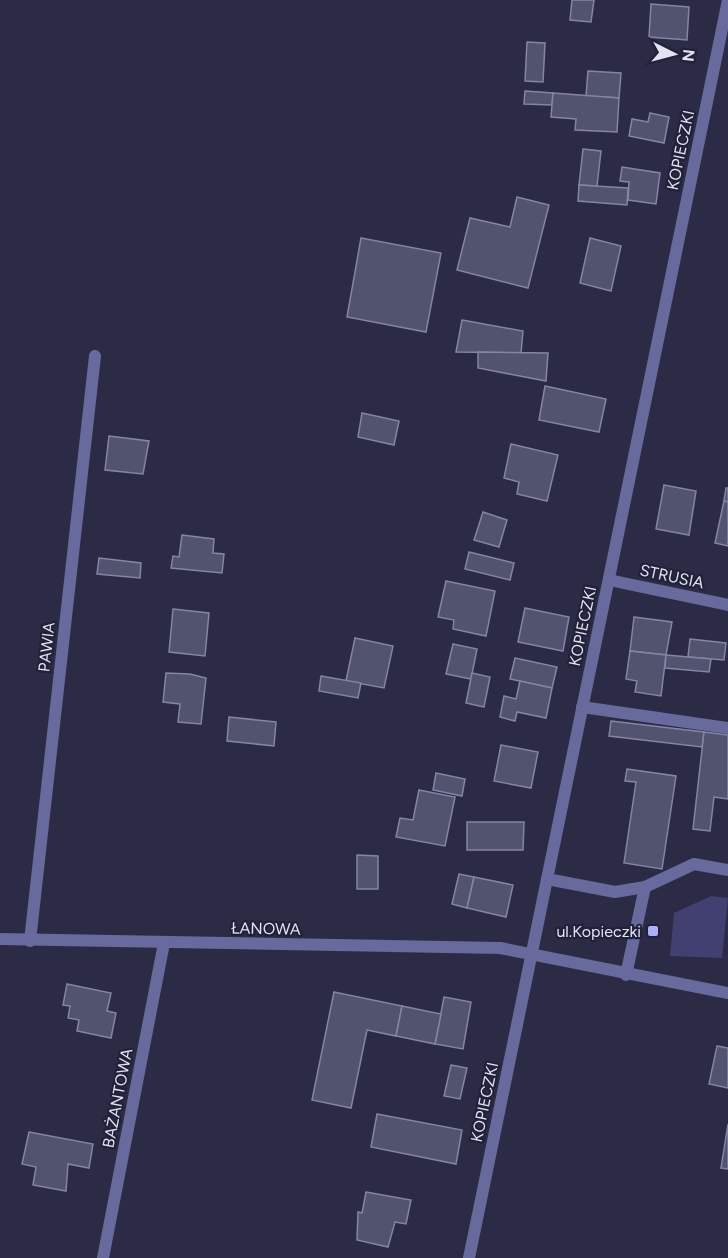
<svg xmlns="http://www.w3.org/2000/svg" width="728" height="1258" font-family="Figtree,sans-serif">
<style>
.green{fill:#424071}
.building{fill:#52536f;stroke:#8485a4;stroke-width:1.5}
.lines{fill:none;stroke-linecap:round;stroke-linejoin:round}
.lane{stroke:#68699c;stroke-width:12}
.street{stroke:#68699c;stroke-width:12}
.poi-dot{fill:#aeaefb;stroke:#21213a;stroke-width:2}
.labels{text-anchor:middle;stroke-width:4.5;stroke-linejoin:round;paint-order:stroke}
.street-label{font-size:16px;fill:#e1e2f3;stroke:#21213a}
.poi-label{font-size:16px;fill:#e1e2f3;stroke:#21213a;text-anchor:end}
</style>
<rect width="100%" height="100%" fill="#2b2b45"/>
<!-- green -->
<path class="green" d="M711 896 728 898 722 958 670 956 674 913Z"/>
<!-- building -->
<g class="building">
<path d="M572 0H594L591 22 570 20Z"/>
<path d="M651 4 689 7 687 40 649 37Z"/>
<path d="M527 42 545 43 543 82 525 81Z"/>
<path d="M588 71 621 73 619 98 586 96Z"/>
<path d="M525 91 553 93 552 105 524 104Z"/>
<path d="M553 93 619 98 617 132 575 130 576 119 551 117Z"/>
<path d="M650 113 669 117 664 143 629 136 632 119 648 122Z"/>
<path d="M583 149 601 151 597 186 579 185Z"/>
<path d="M622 167 660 173 656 204 628 200 629 182 620 181Z"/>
<path d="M579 185 628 188 627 205 578 201Z"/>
<path d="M517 197 549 205 528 288 457 270 470 218 510 227Z"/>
<path d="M361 238 441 253 426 332 347 317Z"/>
<path d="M590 238 621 246 611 291 580 283Z"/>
<path d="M462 320 523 331 521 353 456 352Z"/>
<path d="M478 352 548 353 546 381 478 368Z"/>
<path d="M545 386 606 399 599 432 539 420Z"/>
<path d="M362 413 399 421 394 445 358 437Z"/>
<path d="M109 436 149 441 143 474 105 470Z"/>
<path d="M511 444 558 455 547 501 517 494 519 482 504 478Z"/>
<path d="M664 485 696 491 689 535 656 529Z"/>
<path d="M726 488H728V502L724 501Z"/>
<path d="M724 501 728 502V546L715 543Z"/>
<path d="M483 512 507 520 499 547 474 540Z"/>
<path d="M182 535 214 539 213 553 224 554 222 573 171 568 173 556 179 557Z"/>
<path d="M469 552 514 563 510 580 465 569Z"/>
<path d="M99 558 141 563 140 578 97 574Z"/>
<path d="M446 581 495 591 486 636 453 629 454 620 438 617Z"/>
<path d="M525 608 569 617 563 651 518 642Z"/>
<path d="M173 609 209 613 205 656 169 652Z"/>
<path d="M634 617 672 622 666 655 630 651Z"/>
<path d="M355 638 393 646 384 688 346 681Z"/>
<path d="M690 639 726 643 724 660 688 657Z"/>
<path d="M453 644 477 649 471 679 446 674Z"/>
<path d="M630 651 666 655 661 696 635 692 637 681 626 679Z"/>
<path d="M666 655 711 659 709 672 665 668Z"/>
<path d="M515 658 557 667 552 688 510 679Z"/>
<path d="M166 673 190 674 206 678 201 724 178 722 180 704 163 702Z"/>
<path d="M472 673 490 677 484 707 466 703Z"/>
<path d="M321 676 361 683 358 698 319 691Z"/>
<path d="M520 681 552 688 546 718 517 712 515 721 500 717 504 696 516 699Z"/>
<path d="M229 717 276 722 274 746 227 741Z"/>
<path d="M611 721 704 732 702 747 609 736Z"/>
<path d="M704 732 728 735V799L714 797 710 831 693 829Z"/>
<path d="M501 745 538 752 531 788 494 781Z"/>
<path d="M627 769 676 776 662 869 624 863 636 782 625 781Z"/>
<path d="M436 773 465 779 462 796 433 790Z"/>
<path d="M419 790 455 797 445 846 396 837 400 818 413 820Z"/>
<path d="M467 822H524L523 850H467Z"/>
<path d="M357 855 378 856V889H357Z"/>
<path d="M459 874 474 877 467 908 452 904Z"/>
<path d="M474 877 513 885 506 917 467 908Z"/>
<path d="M67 984 111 993 107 1011 116 1013 111 1038 77 1031 79 1020 68 1018 70 1006 63 1005Z"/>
<path d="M334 992 402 1006 396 1036 367 1030 351 1108 312 1100Z"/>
<path d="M444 997 471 1002 463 1049 435 1044Z"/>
<path d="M402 1006 441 1014 435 1044 396 1036Z"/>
<path d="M717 1046 728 1048V1088L709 1084Z"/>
<path d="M451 1065 467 1068 460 1099 444 1096Z"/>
<path d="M377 1114 462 1130 456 1164 371 1147Z"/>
<path d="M728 1124V1169L721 1168Z"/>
<path d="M29 1132 93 1144 89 1168 68 1164 66 1191 33 1185 36 1167 22 1164Z"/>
<path d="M366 1192 411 1200 406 1224 395 1222 388 1247 357 1240 358 1212 362 1213Z"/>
</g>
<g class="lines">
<!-- lane -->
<g class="lane">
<path d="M582 707 728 728"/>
<path d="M547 879 615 892 645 887 694 864 728 870"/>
<path d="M626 975 645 887"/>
</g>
<!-- street -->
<g class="street">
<path d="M609 580 728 605"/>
<path d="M0 939 500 948 728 993"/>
<path d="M30 941 95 356"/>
<path d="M103 1258 164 943"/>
<path d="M469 1258 728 0"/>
</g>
</g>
<!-- markers -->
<rect class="poi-dot" x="647" y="925" width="12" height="12" rx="3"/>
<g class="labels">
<!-- street labels -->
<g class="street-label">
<text transform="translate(680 150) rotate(-78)" y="6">KOPIECZKI</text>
<text transform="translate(672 576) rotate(12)" y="6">STRUSIA</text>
<text transform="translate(582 626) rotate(-78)" y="6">KOPIECZKI</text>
<text transform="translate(46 647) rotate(-84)" y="6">PAWIA</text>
<text transform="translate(266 928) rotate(1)" y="6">ŁANOWA</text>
<text transform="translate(117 1098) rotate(-79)" y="6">BAŻANTOWA</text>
<text transform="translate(484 1102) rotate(-78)" y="6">KOPIECZKI</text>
</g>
<!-- poi labels -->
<g class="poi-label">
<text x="641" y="937">ul.Kopieczki</text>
</g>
</g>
<!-- north arrow -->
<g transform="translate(674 54) rotate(96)" stroke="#21213a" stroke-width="4.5" paint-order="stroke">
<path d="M0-4.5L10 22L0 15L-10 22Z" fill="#e1e2f3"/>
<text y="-9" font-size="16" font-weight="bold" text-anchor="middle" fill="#e1e2f3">N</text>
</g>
</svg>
